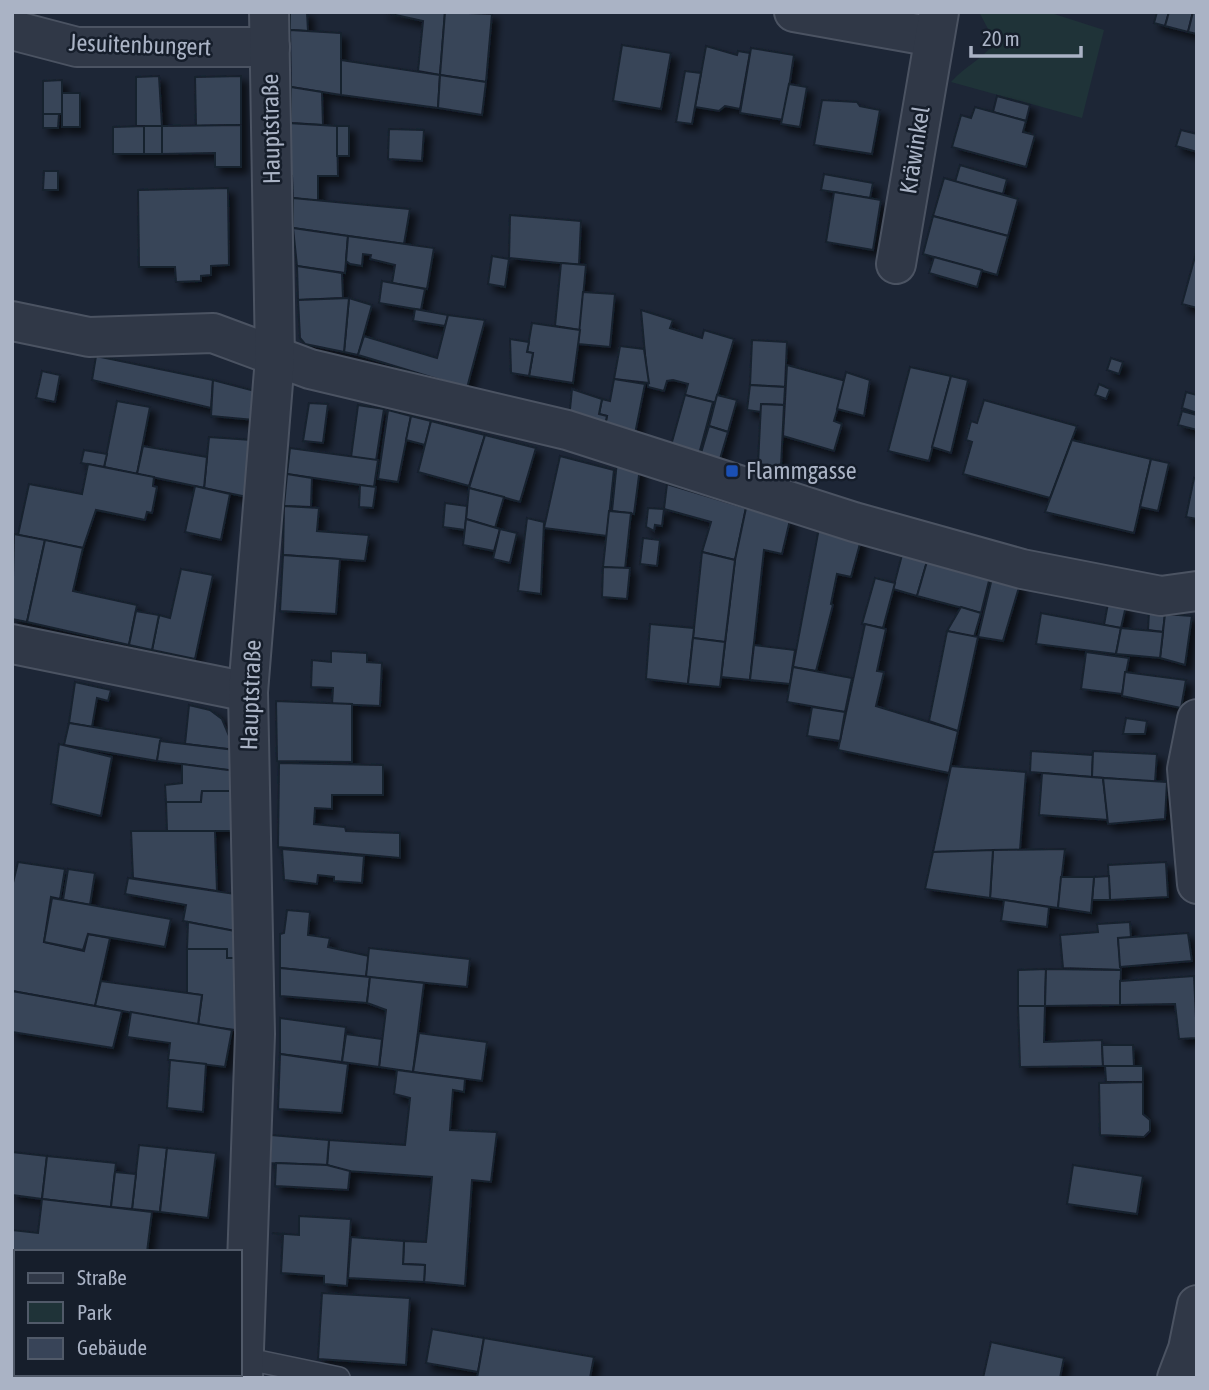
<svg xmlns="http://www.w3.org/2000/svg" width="1209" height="1390" font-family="'Asap Condensed',sans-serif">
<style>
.green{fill:#1f3338}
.building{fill:#384458;stroke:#18202d;stroke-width:2;filter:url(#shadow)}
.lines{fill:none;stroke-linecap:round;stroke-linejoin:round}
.service-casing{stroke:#4b5362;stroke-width:24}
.minor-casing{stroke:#4b5362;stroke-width:42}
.service{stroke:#303847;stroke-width:21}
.minor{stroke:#303847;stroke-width:38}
.transit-dot{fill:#1a4fb4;stroke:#161e2b;stroke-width:2.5}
.labels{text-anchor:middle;stroke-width:5;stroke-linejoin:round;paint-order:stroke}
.street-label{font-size:24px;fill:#aab3c5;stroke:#161e2b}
.poi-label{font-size:24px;fill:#aab3c5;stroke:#161e2b;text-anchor:start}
</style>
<defs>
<filter id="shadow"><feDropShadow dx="6" dy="6" stdDeviation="3.5" flood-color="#0009"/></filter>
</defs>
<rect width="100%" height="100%" fill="#1d2636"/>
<!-- green -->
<path class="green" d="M979 12H1048L1104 30 1082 118 951 82C965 66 982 60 995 42Z"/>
<!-- building -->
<g class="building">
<path d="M290 12H307L308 31 290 30Z"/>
<path d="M382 12H445L440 75 418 71 423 21Z"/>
<path d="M445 12 492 14 486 82 440 75Z"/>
<path d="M1157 12H1169L1165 26 1154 23Z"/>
<path d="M1169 12H1193L1188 32 1165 26Z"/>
<path d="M1193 12H1197V34L1188 32Z"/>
<path d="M290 30 341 33V95L291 87Z"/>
<path d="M622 45 671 53 661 109 613 101Z"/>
<path d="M706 46 737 55 738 51 750 53 740 109 725 106 719 111 695 107Z"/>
<path d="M751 48 794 55 784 120 740 113Z"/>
<path d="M341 60 440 75 438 108 341 95Z"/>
<path d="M685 71 701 73 692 124 676 122Z"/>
<path d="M440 75 486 82 482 115 438 108Z"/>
<path d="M159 76 162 126H136V77Z"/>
<path d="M241 76V125L196 126 195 77Z"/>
<path d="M62 80V114H43V81Z"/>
<path d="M789 84 807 87 800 127 781 124Z"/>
<path d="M291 87 322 92 323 125 291 123Z"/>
<rect x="62" y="93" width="18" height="34"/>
<path d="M997 96 1030 105 1026 121 993 112Z"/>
<path d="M822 100 857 102 860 106 880 110 872 154 814 145Z"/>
<path d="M975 107 1026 121 1023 132 1035 135 1026 167 952 147 961 115 971 118Z"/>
<path d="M43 114H59L58 128H43Z"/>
<path d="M288 123 337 126 338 176H318V201L293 198 292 176 288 174Z"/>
<path d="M241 125V167H215V153L162 154V126Z"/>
<rect x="144" y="126" width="18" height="28"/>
<path d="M144 126V154H113V127Z"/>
<rect x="337" y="126" width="12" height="30"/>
<path d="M389 129 424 130 422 161 388 159Z"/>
<path d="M1181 130 1197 134V152L1176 146Z"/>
<path d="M960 165 1007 179 1003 194 955 182Z"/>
<path d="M44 171H58V190H43Z"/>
<path d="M824 174 873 183 870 198 821 190Z"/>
<path d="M944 178 1018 199 1008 236 933 216Z"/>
<path d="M228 188 229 265 211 266V275L201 276V281L176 282 175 267H139L138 190Z"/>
<path d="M834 192 881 200 873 250 826 242Z"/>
<path d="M293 198 410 209 404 244 293 228Z"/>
<path d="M510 215 581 221 579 265 509 258Z"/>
<path d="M933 216 1008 236 997 275 923 254Z"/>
<path d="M293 228 348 236 345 273 297 266Z"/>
<path d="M348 236 434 248 427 289 392 283 395 265 370 259 371 255 363 254 362 266 350 264 346 261Z"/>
<path d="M1196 253 1197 254V308L1182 304Z"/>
<path d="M492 256 509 259 505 287 488 284Z"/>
<path d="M934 257 982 270 977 287 929 273Z"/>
<path d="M561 263 586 265 580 330 555 326Z"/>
<path d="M297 266 342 273 343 298 298 300Z"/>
<path d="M382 281 425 289 421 310 379 303Z"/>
<path d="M583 292 615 294 610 347 578 344Z"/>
<path d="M349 298 372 305 358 355 344 352Z"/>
<path d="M349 298 344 352 305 344 300 338 298 300Z"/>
<path d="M415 309 448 315 445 326 413 321Z"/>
<path d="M641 310 673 320 670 328 702 338 704 330 734 339 715 403 685 395 688 384 673 380 667 381 664 391 648 387Z"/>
<path d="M448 315 485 320 467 388 358 355 364 336 437 358Z"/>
<path d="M532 323 580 330 573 383 529 376 533 353 527 352Z"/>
<path d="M510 339 529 342 527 352 533 353 529 376 511 373Z"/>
<path d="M752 340 787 342 785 387 750 385Z"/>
<path d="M620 346 644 349 649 383 614 379Z"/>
<path d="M96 356 213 380 211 408 92 380Z"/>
<path d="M1111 358 1123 362 1119 374 1107 370Z"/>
<path d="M787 365 846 381 834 421 842 424 834 451 783 436Z"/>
<path d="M910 367 951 376 929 461 888 451Z"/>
<path d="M42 371 60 375 55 402 36 398Z"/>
<path d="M846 372 870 380 864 416 837 409Z"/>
<path d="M951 376 968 380 951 453 932 447Z"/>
<path d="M614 379 645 384 635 434 605 425 607 416 599 414 602 399 610 401Z"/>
<path d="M213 380 255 391 254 420 211 416Z"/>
<path d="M1099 384 1110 389 1106 399 1095 395Z"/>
<path d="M750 385 785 387 784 405 761 404V412L747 410Z"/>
<path d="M572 389 602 399 599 414 607 416 604 430 569 419Z"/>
<path d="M1186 392 1197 395V413L1182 408Z"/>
<path d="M685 395 713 402 698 458 670 449Z"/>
<path d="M717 395 737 400 728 432 709 426Z"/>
<path d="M984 400 1077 426 1050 498 963 474 972 442 966 440 971 421 977 423Z"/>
<path d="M117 401 150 407 137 474 104 467Z"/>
<path d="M309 403 328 404 323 443 303 441Z"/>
<path d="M761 404 784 405 781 467 758 464Z"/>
<path d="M358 405 384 409 376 461 351 457Z"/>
<path d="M388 410 411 416 398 482 378 479Z"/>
<path d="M1182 411 1197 415V430L1178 425Z"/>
<path d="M411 416 431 421 425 445 406 440Z"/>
<path d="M431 421 485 435 469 486 418 472Z"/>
<path d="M709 426 728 432 720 459 701 453Z"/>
<path d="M485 435 536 448 520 502 469 488Z"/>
<path d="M209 437 252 440 247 497 204 488Z"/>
<path d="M1072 440 1151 459 1134 533 1045 512Z"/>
<path d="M143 446 207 457 204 488 137 474Z"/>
<path d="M290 448 378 460 374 487 287 474Z"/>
<path d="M84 450 107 454 104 467 81 463Z"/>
<path d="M560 456 614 470 607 536 544 528Z"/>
<path d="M1151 459 1169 463 1158 511 1140 507Z"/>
<path d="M617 461 640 468 634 514 612 511Z"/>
<path d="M88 464 154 477 153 486 157 487 152 513 147 512 145 520 96 510 83 548 18 535 29 484 82 494Z"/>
<path d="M287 474 312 478 311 507 284 506Z"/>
<path d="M1194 478 1197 479V519L1186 517Z"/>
<path d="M667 484 746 508 735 560 702 552 711 522 664 509Z"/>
<path d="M360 485 376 487 373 508 359 507Z"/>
<path d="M195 486 230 494 221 540 185 532Z"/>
<path d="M469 488 504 497 495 528 466 519Z"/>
<path d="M445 503 467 506 465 530 443 527Z"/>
<path d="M284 506 319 508 317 531 369 535 365 561 283 555Z"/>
<path d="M648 508 664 509 662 526 655 525 654 531 646 527Z"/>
<path d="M746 508 790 520 782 554 764 550 750 680 721 677 735 560Z"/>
<path d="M609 511 631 513 625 569 603 567Z"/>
<path d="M527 518 544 522 541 594 518 591Z"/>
<path d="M466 519 500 529 494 551 463 545Z"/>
<path d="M819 528 861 540 851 577 837 574 831 604 833 605 816 671 793 667Z"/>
<path d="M500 529 517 533 510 563 493 559Z"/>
<path d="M14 534 45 540 27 622 12 619Z"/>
<path d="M643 538 660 540 657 566 640 564Z"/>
<path d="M45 540 83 548 73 591 137 605 129 645 27 622Z"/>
<path d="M903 551 928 558 917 596 893 589Z"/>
<path d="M702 552 735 560 725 642 693 638Z"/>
<path d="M283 555 340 559 336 614 280 611Z"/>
<path d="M928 558 990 577 981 613 917 596Z"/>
<path d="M603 567 630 568 627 599 602 597Z"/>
<path d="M181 569 213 575 195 659 152 650 159 615 170 618Z"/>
<path d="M875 578 895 583 883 628 862 624Z"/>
<path d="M992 578 1020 584 1003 641 978 637Z"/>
<path d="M1108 603 1126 606 1121 628 1104 625Z"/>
<path d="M961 607 981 613 974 637 947 631Z"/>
<path d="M136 611 159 615 152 650 129 645Z"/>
<path d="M1149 611 1165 614 1163 632 1148 630Z"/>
<path d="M1041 613 1121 628 1116 654 1036 644Z"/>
<path d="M1165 614 1192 616 1185 665 1160 658Z"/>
<path d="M650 624 694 628 688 684 646 679Z"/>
<path d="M865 624 886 629 877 671 884 672 876 706 958 731 949 773 838 750Z"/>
<path d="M1121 628 1163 632 1160 658 1116 654Z"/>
<path d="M947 631 978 637 958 731 929 721Z"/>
<path d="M693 638 725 642 720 687 688 684Z"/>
<path d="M754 645 795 650 790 684 750 680Z"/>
<path d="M331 651 367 653V662L382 663 380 706 332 704 333 688 311 687 312 660 331 662Z"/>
<path d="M1086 652 1129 658 1122 694 1081 689Z"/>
<path d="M793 667 852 678 845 712 787 702Z"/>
<path d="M1125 672 1186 680 1181 708 1122 696Z"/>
<path d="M75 682 111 690 108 701 97 698 92 727 69 723Z"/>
<path d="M276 701 352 704V762L277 761Z"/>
<path d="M189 705 210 710 222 719 235 750 185 744Z"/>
<path d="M812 707 845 712 840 741 807 736Z"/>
<path d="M1126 718 1147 721 1145 734H1123Z"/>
<path d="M69 723 161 738 157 761 64 745Z"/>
<path d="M160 741 235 750 236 771 157 761Z"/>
<path d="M59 744 112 757 101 816 51 804Z"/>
<path d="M1031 751 1093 755 1092 777 1030 772Z"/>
<path d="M1093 751 1157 754 1155 782 1092 777Z"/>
<path d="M279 763 383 765V795H332V809L315 808 314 824 345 827 346 831 400 833V858L278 847Z"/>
<path d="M182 764 236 771 233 791H202L201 802H166L165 785 182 783Z"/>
<path d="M951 766 1026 772 1020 850 933 852Z"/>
<path d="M1042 773 1103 778 1108 820 1039 815Z"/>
<path d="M1103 778 1167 782 1165 819 1108 824Z"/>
<path d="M202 791H233L236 831H167L166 802H201Z"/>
<path d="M131 831H215L217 891 133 878Z"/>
<path d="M282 849 364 856 362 883 334 881V877L318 875 317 884 284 880Z"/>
<path d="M1065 849 1058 908 990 898 993 850Z"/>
<path d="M993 850 990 898 925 889 933 852Z"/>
<path d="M18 862 65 869 60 899 51 897 44 942 84 951 88 934 110 938 95 1006 12 991V887Z"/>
<path d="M1166 862 1168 897 1110 900 1108 865Z"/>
<path d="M68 869 95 873 90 905 63 900Z"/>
<path d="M1109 876 1110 900H1092L1094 877Z"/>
<path d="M1061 877H1094L1091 913 1058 908Z"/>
<path d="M128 878 242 895 235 931 183 921 186 905 125 894Z"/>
<path d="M52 898 171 919 165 947 88 934 83 950 44 942Z"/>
<path d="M1004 900 1049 907 1047 927 1001 921Z"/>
<path d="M287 910 310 912 308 935 330 938 328 947 369 956 366 977 280 968V934L284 933Z"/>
<path d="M188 922 235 931 236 958H227V949H187Z"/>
<path d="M1130 922 1131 938H1118L1121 970 1063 968 1060 935 1098 932 1097 924Z"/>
<path d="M1188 933 1192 961 1120 967 1118 938Z"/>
<path d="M369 948 470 959 467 987 366 977Z"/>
<path d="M187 949H227V958H236L235 1030 198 1025 202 995 187 993Z"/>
<path d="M280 968 370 977 367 1003 280 996Z"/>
<path d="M1046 969 1045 1006H1018V970Z"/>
<path d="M1046 969 1121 970 1120 1005 1045 1006Z"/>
<path d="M1194 976 1197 1038 1179 1039 1175 1004 1120 1005V981Z"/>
<path d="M370 977 424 983 413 1072 379 1067 386 1010 367 1003Z"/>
<path d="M101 981 202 995 198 1025 95 1006Z"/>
<path d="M12 991 122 1011 113 1048 12 1032Z"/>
<path d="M1018 1006H1045L1044 1042 1102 1040 1103 1066 1020 1067Z"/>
<path d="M131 1012 232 1030 225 1067 168 1060 170 1043 127 1037Z"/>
<path d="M280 1018 346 1027 342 1062 280 1054Z"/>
<path d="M419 1033 487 1042 482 1081 413 1072Z"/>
<path d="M346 1034 382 1039 379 1067 342 1062Z"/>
<path d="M1102 1045H1133L1134 1066H1103Z"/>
<path d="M280 1054 348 1064 342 1113 278 1109Z"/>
<path d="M170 1060 206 1064 203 1112 167 1108Z"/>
<path d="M1105 1066H1143V1082H1106Z"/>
<path d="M397 1070 465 1079 464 1092 453 1090 450 1130 497 1132 491 1182 472 1180 465 1286 424 1282 425 1265 403 1264 404 1241 426 1242 432 1177 346 1171 327 1165 329 1140 405 1145 410 1098 394 1094Z"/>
<path d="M1143 1082V1114L1150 1120V1131L1144 1137 1100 1135 1099 1083Z"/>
<path d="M271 1135 329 1140 327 1165 270 1163Z"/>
<path d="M139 1145 167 1148 160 1212 132 1209Z"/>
<path d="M167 1148 216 1153 208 1218 160 1212Z"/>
<path d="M12 1152 47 1156 42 1199 12 1195Z"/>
<path d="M47 1156 116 1163 111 1207 42 1199Z"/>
<path d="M276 1163 327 1165 350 1171 348 1190 275 1186Z"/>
<path d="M1073 1165 1143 1176 1137 1214 1067 1204Z"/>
<path d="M115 1172 136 1174 132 1209 111 1207Z"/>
<path d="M42 1199 152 1212 147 1252H16V1267L12 1266V1230L38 1233Z"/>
<path d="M299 1216 351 1219 347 1286 324 1284V1276L281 1273 283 1235 272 1233 299 1235Z"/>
<path d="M351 1237 404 1241 403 1264 425 1265 424 1282 348 1278Z"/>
<path d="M322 1293 410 1298 406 1365 318 1359Z"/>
<path d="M432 1329 484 1338 478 1372 426 1363Z"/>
<path d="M484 1338 594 1357 590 1378H477Z"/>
<path d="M991 1342 1064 1358 1060 1378H983Z"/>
<rect x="23" y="1374" width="120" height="4"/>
<rect x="169" y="1374" width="48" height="4"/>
</g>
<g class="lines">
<!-- service casing -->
<g class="service-casing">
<path id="service" d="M243 1358 339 1378"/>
</g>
<!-- minor casing -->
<g class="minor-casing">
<g id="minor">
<path d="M794 12 934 37"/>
<path d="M12 30 77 47H270"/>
<path d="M896 264 939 12"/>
<path d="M12 321 89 337 213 333 310 369 567 430 854 522 1022 569 1161 596 1197 591"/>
<path d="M12 644 248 692"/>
<path d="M1197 719 1187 769 1197 884"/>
<path d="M243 1378 255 1034 248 692 275 358 269 12"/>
<path d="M1177 1378 1188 1349 1197 1305"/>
</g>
</g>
<!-- service -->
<use href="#service" class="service"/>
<!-- minor -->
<use href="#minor" class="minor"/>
</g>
<!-- markers -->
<rect class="transit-dot" x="725" y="464" width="14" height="14" rx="3.5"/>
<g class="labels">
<!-- street labels -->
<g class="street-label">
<text transform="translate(140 45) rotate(2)" y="8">Jesuitenbungert</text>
<text transform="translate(271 129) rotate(-91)" y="8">Hauptstraße</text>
<text transform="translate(915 150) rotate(-81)" y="8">Kräwinkel</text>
<text transform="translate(251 695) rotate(-88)" y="8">Hauptstraße</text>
</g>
<!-- poi labels -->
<g class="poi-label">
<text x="746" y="479">Flammgasse</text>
</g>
</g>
<!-- border -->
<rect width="1209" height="1390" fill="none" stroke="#aab3c5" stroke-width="28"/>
<!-- legend -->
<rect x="14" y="1250" width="228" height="126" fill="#161e2b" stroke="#515a69" stroke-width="2"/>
<rect x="28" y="1273" width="35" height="10" fill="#303847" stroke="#515a69" stroke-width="2"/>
<text x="77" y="1285" font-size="21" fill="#aab3c5">Straße</text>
<rect x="28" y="1302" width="35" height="21" fill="#1f3338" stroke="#515a69" stroke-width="2"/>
<text x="77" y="1320" font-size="21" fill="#aab3c5">Park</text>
<rect x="28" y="1338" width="35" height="21" fill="#384458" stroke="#515a69" stroke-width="2"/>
<text x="77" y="1355" font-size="21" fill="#aab3c5">Gebäude</text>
<!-- scale -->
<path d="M971 46v10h110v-10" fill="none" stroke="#aab3c5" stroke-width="3.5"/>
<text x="982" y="46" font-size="21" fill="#aab3c5" stroke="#161e2b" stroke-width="5" paint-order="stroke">20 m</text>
</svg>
